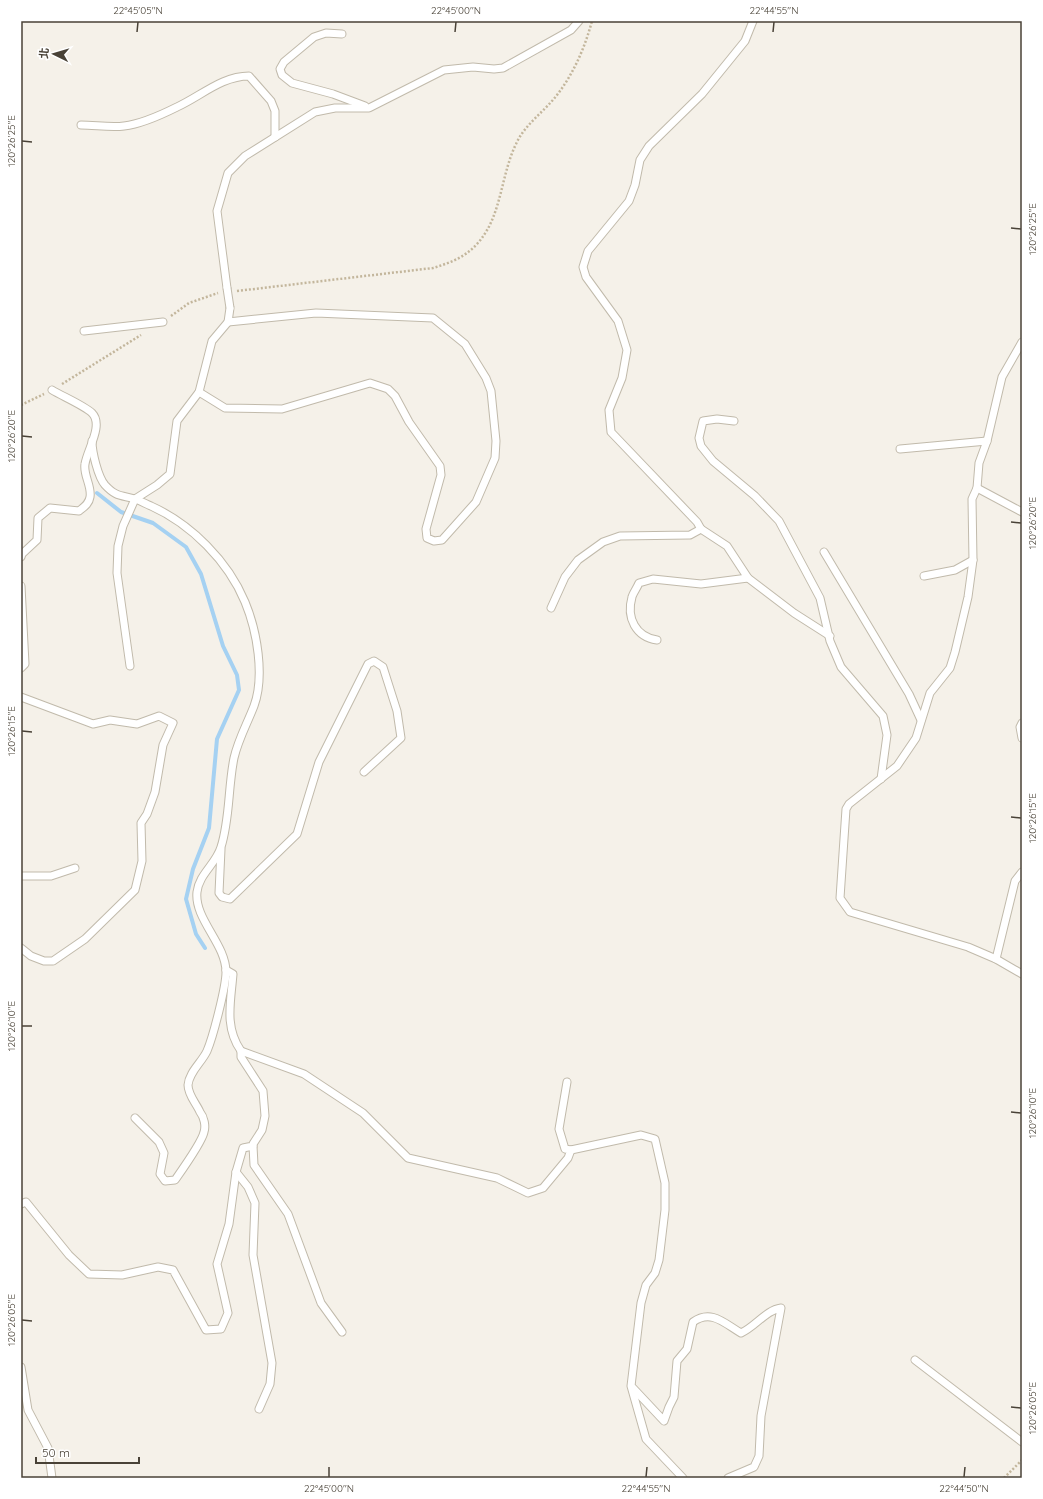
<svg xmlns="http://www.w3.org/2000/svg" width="1043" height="1499" font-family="Quicksand,'Noto Sans TC',sans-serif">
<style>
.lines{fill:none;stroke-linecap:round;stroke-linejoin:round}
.stream{stroke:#a5d1f2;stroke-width:4}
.service-casing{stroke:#c1baab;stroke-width:9}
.path{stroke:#c3b69c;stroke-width:2.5;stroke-dasharray:2 2;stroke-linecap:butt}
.service{stroke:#fff;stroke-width:7}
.service-bridge-casing{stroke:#c1baab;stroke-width:9;stroke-linecap:butt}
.service-bridge{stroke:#fff;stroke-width:7}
.ticks{fill:none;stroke:#494237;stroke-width:1.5}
.neatline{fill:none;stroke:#494237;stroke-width:1.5}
.ticks-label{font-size:10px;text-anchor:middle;fill:#494237}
</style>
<rect width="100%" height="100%" fill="#f5f1e9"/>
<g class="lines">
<!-- stream -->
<path class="stream" d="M97 493 121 512 153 523 186 547 201 574 223 646 237 675 239 690 217 739 209 828 193 869 186 899 196 934 205 948"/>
<!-- service casing -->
<g class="service-casing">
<g id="service">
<path d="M342 34 326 33 314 37 284 62 280 69 282 75 292 83 333 94 365 106"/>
<path d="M81 125C95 125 111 128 124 126 142 124 161 115 177 107 201 96 222 76 249 76L271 101 275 111V137"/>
<path d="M227 288 217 211 228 173 245 156 315 112 335 108H369L444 70 473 67 494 69 503 68 571 30 579 21"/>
<path d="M84 331 163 322"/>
<path d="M1022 342 1002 377 987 441 979 463 977 488 972 499 973 560 968 597 955 652 950 668 930 693 916 738 897 766 849 804 846 809 840 898 850 912 968 947 996 959 1022 974"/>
<path d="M199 392 225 408 282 409 370 383 388 389 395 396 409 422 440 466 441 475 426 529 427 538 434 541 442 540 476 502 495 458 496 441 491 391 486 378 465 344 433 318 316 313 228 322"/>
<path d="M734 421 717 419 703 421 699 438 701 446 713 461 755 496 779 521 820 598 830 641 841 667 883 716 887 735 881 779"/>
<path d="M92 441C92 452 98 477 105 485 116 497 121 495 135 499 141 501 146 504 151 506 191 524 228 561 245 602 257 631 265 676 254 706 247 724 238 740 234 758 228 787 230 819 221 847 216 864 199 874 197 892 194 919 226 944 226 972 226 987 213 1037 207 1051 202 1062 189 1072 188 1085 188 1095 196 1103 200 1112 204 1117 206 1126 204 1132 202 1142 182 1170 175 1180L165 1181 160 1174 164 1153 159 1142 135 1118"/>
<path d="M900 449 987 441"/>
<path d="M977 488 1022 512"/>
<path d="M824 552 909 694 921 720"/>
<path d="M21 557 22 554 37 540 38 518 50 508 79 511C84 507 89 504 90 497 92 486 83 475 85 464 87 450 104 425 92 413 85 406 62 396 52 390"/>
<path d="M924 576 955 570 973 560"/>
<path d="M748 578 794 613 830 636"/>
<path d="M21 586 25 664 21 668"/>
<path d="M551 608 565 577 578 560 603 542 620 536 690 535 701 529 697 522 611 432 609 410 622 378 627 350 618 321 586 277 583 267 588 251 629 201 635 185 640 160 649 146 702 94 745 41 753 21"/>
<path d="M657 640C636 637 626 618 632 597 633 593 637 588 639 583L653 579 701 584 748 578 727 546 701 529"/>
<path d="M130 666 117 573 118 546 123 526 135 499 157 485 170 474 177 421 199 392 212 341 228 322 230 308"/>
<path d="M21 697 93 724 110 720 137 724 159 716 173 723 163 745 155 792 147 814 141 823 142 861 135 890 85 939 53 961H44L31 956 21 948"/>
<path d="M1022 723 1020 727 1022 738"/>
<path d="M221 849 219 893 222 897 230 899 297 834 319 762 368 664 374 661 383 667 397 711 401 738 364 772"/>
<path d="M21 876H51L75 868"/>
<path d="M996 959 1015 881 1022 872"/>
<path d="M241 1051 304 1074 363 1113 408 1158 497 1178 528 1193 543 1188 568 1158 571 1150 565 1149 559 1129 567 1082"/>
<path d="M253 1146 254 1165 288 1214 321 1303 342 1332"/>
<path d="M571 1150 641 1135 655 1139 665 1183V1210L659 1260 655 1273 646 1285 641 1303 631 1386 646 1439 683 1478"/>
<path d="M236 1172 248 1187 255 1203 253 1255 272 1363 270 1384 259 1409"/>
<path d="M21 1204 26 1202 69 1255 89 1274 122 1275 158 1267 173 1270 206 1330 221 1329 228 1313 217 1264 229 1224 236 1172 243 1148 253 1146V1144L262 1130 265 1116 263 1091 241 1057V1051C224 1027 231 1001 233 974L226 970"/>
<path d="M915 1360 1022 1442"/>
<path d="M21 1367 28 1410 48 1448 52 1478"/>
<path d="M633 1388 664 1421 669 1407 674 1397 677 1361 687 1349 693 1322C711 1309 724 1323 741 1333 755 1327 766 1310 781 1308L761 1416 759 1456 754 1467 728 1478"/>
</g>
</g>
<!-- path -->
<g class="path">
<path d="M237 291 433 268C449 263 464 258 476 245 502 218 500 177 516 144 525 124 544 112 557 95 574 73 585 47 592 21"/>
<path d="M171 316 189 303 218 293"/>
<path d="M62 384 141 335"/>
<path d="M21 405 44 394"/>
<path d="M1004 1478 1022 1460"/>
</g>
<!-- service -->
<use href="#service" class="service"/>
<!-- service-bridge casing -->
<g class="service-bridge-casing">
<path id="service-bridge" d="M227 288 230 308"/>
</g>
<!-- service-bridge -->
<use href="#service-bridge" class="service-bridge"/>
</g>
<!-- ticks -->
<path class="ticks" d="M137 32 138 22M455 32 456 22M773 32 774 22M22 141 32 142M1011 228 1021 229M22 436 32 437M1011 522 1021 523M22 731 32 732M1011 817 1021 818M22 1026H32M1011 1112 1021 1113M22 1320 32 1321M1011 1407 1021 1408M329 1477V1467M646 1477 647 1467M964 1477 965 1467"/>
<!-- border -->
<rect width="1043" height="1499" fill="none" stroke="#ffffff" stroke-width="44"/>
<!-- north arrow -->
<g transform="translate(54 54) rotate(275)" stroke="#ffffff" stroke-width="3" paint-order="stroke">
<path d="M0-3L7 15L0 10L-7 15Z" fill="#494237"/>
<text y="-6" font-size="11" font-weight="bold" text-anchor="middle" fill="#494237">北</text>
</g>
<!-- scale -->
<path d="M36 1457v6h103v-6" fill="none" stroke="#494237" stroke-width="2"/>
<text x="42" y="1457" font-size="12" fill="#494237" stroke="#ffffff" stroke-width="3" paint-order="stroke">50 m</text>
<rect x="22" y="22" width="999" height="1455" class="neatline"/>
<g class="ticks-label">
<text x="138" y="14">22°45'05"N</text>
<text x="456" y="14">22°45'00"N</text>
<text x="774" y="14">22°44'55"N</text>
<text transform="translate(11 141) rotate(-90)" y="4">120°26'25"E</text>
<text transform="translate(1032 229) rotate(-90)" y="4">120°26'25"E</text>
<text transform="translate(11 436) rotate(-90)" y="4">120°26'20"E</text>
<text transform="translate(1032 523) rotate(-90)" y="4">120°26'20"E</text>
<text transform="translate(11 731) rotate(-90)" y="4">120°26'15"E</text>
<text transform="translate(1032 818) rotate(-90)" y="4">120°26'15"E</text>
<text transform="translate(11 1026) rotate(-90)" y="4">120°26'10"E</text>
<text transform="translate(1032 1113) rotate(-90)" y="4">120°26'10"E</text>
<text transform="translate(11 1320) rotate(-90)" y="4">120°26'05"E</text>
<text transform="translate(1032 1408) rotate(-90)" y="4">120°26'05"E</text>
<text x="329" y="1492">22°45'00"N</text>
<text x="646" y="1492">22°44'55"N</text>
<text x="964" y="1492">22°44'50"N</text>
</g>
</svg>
